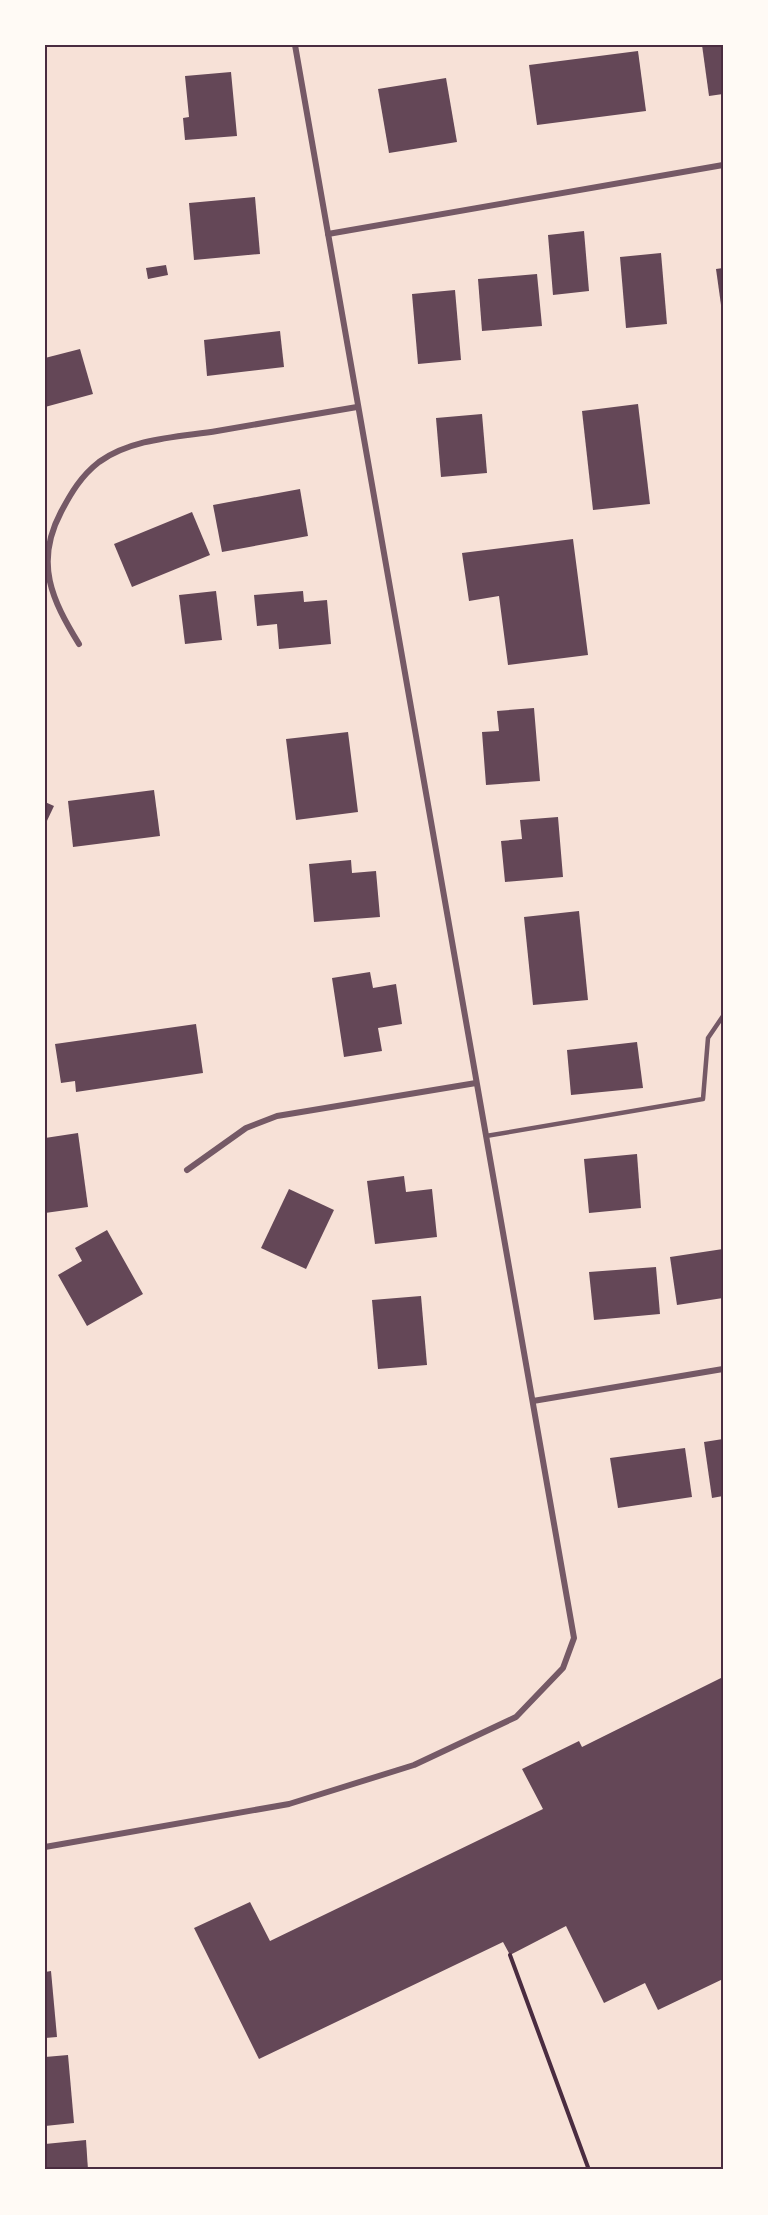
<svg xmlns="http://www.w3.org/2000/svg" width="768" height="2215" font-family="Quicksand,sans-serif">
<style>
.building{fill:#644757}
.lines{fill:none;stroke-linecap:round;stroke-linejoin:round}
.path{stroke:#4a2c40;stroke-width:4}
.service{stroke:#755966;stroke-width:4.5}
.minor{stroke:#755966;stroke-width:6}
.neatline{fill:none;stroke:#4a2c40;stroke-width:2}
</style>
<rect width="100%" height="100%" fill="#f7e1d7"/>
<!-- building -->
<g class="building">
<path d="M702 45H723V94L709 96Z"/>
<path d="M638 51 646 111 537 125 529 65Z"/>
<path d="M231 72 237 136 185 140 183 118 189 117 185 76Z"/>
<path d="M446 78 457 142 389 153 378 89Z"/>
<path d="M255 197 260 254 194 260 189 203Z"/>
<path d="M584 231 589 291 553 295 548 235Z"/>
<path d="M661 253 667 324 626 328 620 257Z"/>
<path d="M166 265 168 275 148 279 146 268Z"/>
<path d="M723 268V312H722L716 269Z"/>
<path d="M537 274 542 326 482 331 478 279Z"/>
<path d="M455 290 461 360 418 364 412 294Z"/>
<path d="M280 331 284 367 207 376 204 340Z"/>
<path d="M80 349 93 394 45 407V358Z"/>
<path d="M638 404 650 504 593 510 582 411Z"/>
<path d="M482 414 487 473 441 477 436 418Z"/>
<path d="M300 489 308 536 222 552 213 505Z"/>
<path d="M192 512 210 555 132 587 114 544Z"/>
<path d="M573 539 588 655 508 665 499 596 469 601 462 553Z"/>
<path d="M216 591 222 640 185 644 179 595Z"/>
<path d="M303 591 304 602 327 600 331 644 279 649 277 624 257 626 254 595Z"/>
<path d="M534 708 540 781 486 785 482 732 499 731 497 711Z"/>
<path d="M348 732 358 812 296 820 286 739Z"/>
<path d="M154 790 160 836 73 847 68 801Z"/>
<path d="M45 802 54 806 45 825Z"/>
<path d="M558 817 563 877 505 882 501 841 522 839 520 820Z"/>
<path d="M351 860 352 873 376 871 380 917 314 922 309 864Z"/>
<path d="M579 911 588 1000 533 1005 524 917Z"/>
<path d="M370 972 373 988 396 984 402 1024 378 1028 382 1051 344 1057 332 978Z"/>
<path d="M196 1024 203 1073 76 1092 75 1081 61 1083 55 1044Z"/>
<path d="M637 1042 643 1088 571 1095 567 1050Z"/>
<path d="M78 1133 88 1207 45 1213V1138Z"/>
<path d="M637 1154 641 1208 589 1213 584 1159Z"/>
<path d="M404 1176 406 1192 432 1189 437 1237 375 1244 367 1181Z"/>
<path d="M289 1189 334 1210 306 1269 261 1248Z"/>
<path d="M107 1230 143 1294 87 1326 58 1275 82 1261 75 1248Z"/>
<path d="M723 1249V1298L677 1305 670 1257Z"/>
<path d="M656 1267 660 1314 594 1320 589 1272Z"/>
<path d="M421 1296 427 1365 378 1369 372 1300Z"/>
<path d="M723 1439V1496L712 1498 704 1442Z"/>
<path d="M685 1448 692 1497 618 1508 610 1458Z"/>
<path d="M723 1677V1979L658 2010 645 1983 604 2003 566 1926 510 1955 503 1942 259 2059 194 1928 250 1902 270 1941 543 1809 522 1769 579 1741 582 1747Z"/>
<path d="M51 1971 57 2037 45 2038V1972Z"/>
<path d="M68 2055 74 2123 45 2126V2057Z"/>
<path d="M86 2140 88 2170H46L45 2144Z"/>
</g>
<g class="lines">
<!-- path -->
<path class="path" d="M510 1955 589 2170"/>
<!-- service -->
<path class="service" d="M486 1136 703 1099 708 1038 723 1016"/>
<!-- minor -->
<g class="minor">
<path d="M328 234 723 165"/>
<path d="M79 644C52 600 34 563 61 512 71 493 81 476 99 462 132 438 179 437 217 431 264 423 311 415 357 407"/>
<path d="M187 1170 246 1128 277 1116 476 1083"/>
<path d="M533 1401 723 1369"/>
<path d="M45 1847 289 1804 414 1765 516 1717 563 1668 574 1638 295 45"/>
</g>
</g>
<!-- border -->
<rect width="768" height="2215" fill="none" stroke="#fffaf5" stroke-width="93"/>
<rect x="46" y="46" width="676" height="2122" class="neatline"/>
</svg>
